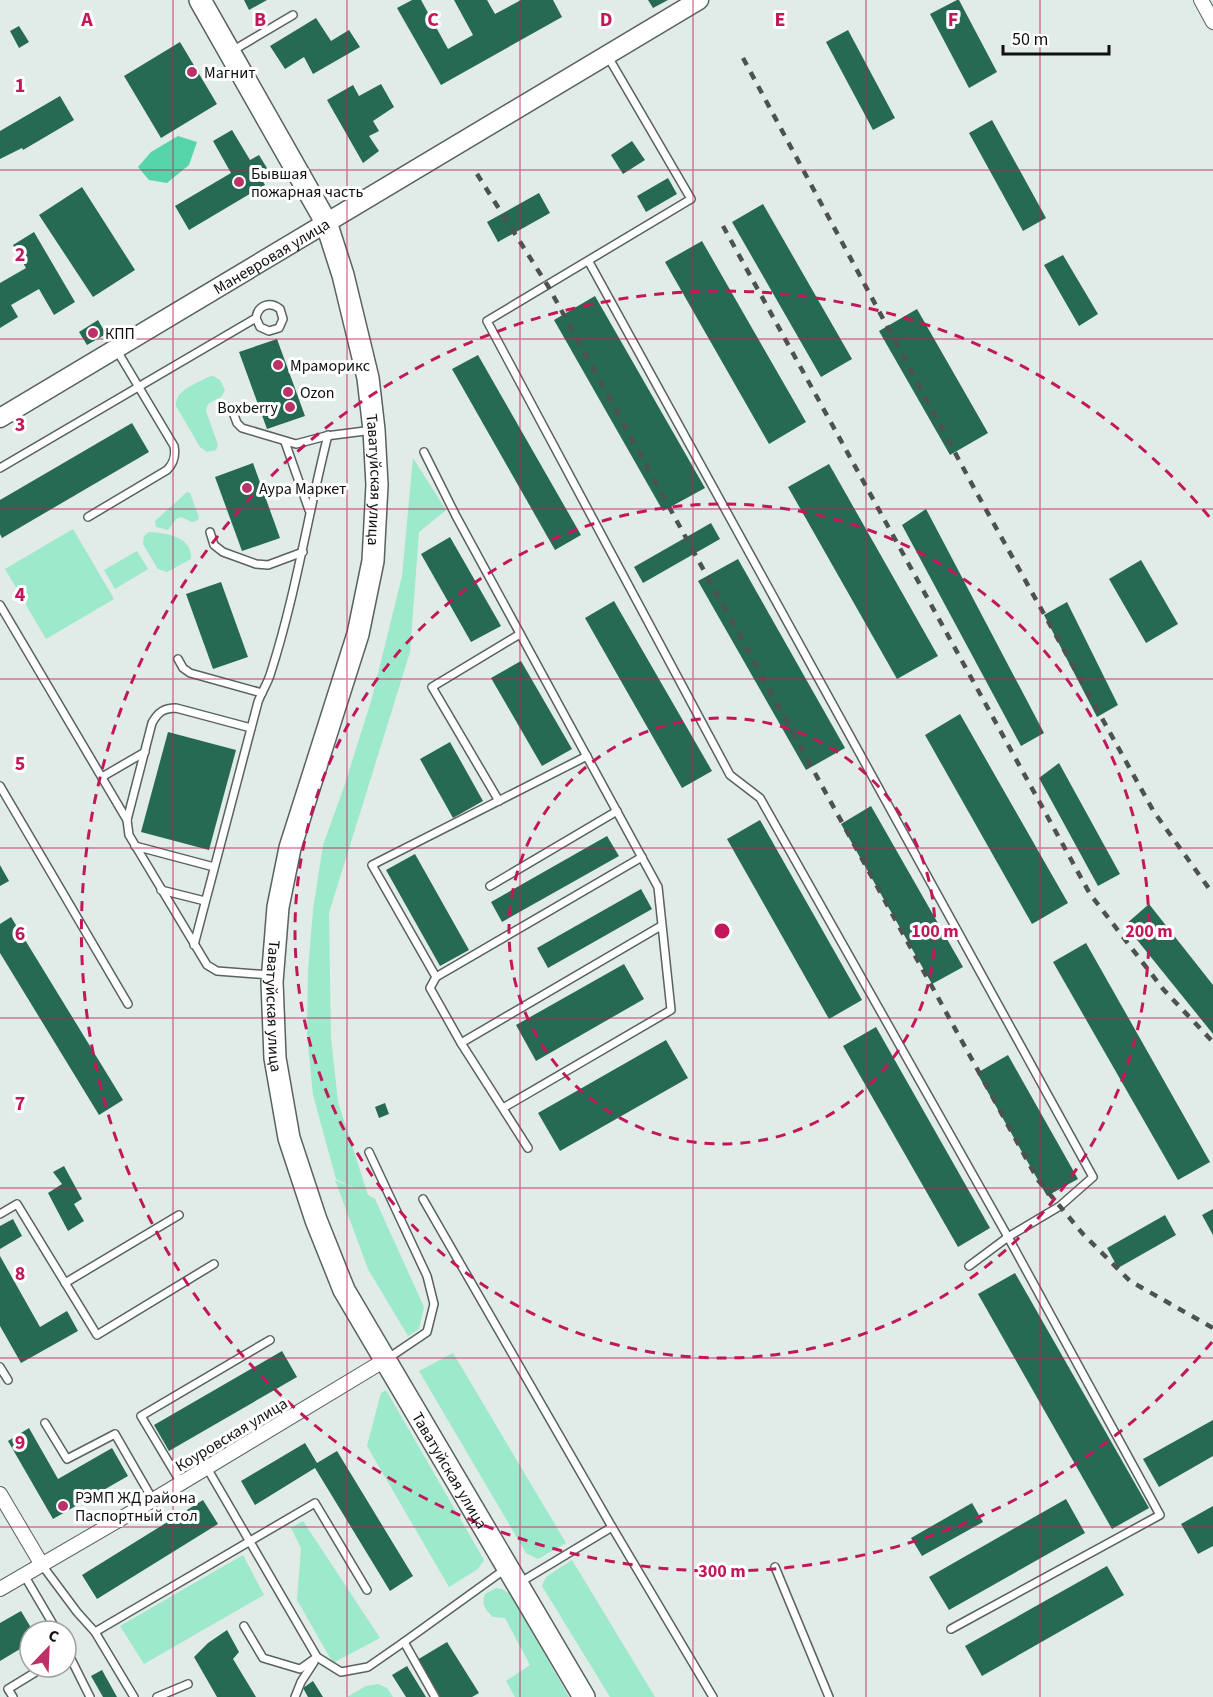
<svg xmlns="http://www.w3.org/2000/svg" width="1213" height="1697" font-family="'Source Sans 3',sans-serif">
<style>
.green{fill:#9ce9cb}
.forest{fill:#56d5ab}
.building{fill:#276a54}
.lines{fill:none;stroke-linecap:round;stroke-linejoin:round}
.lane-casing{stroke:#59625e;stroke-width:10}
.street-casing{stroke:#59625e;stroke-width:16}
.secondary-casing{stroke:#59625e;stroke-width:21}
.primary-casing{stroke:#59625e;stroke-width:24}
.lane{stroke:#fff;stroke-width:7}
.street{stroke:#fff;stroke-width:14}
.secondary{stroke:#fff;stroke-width:18}
.primary{stroke:#fff;stroke-width:21}
.rail{stroke:#4d5250;stroke-width:4.5;stroke-dasharray:8 8;stroke-linecap:butt}
.grid{fill:none;stroke:#c2185b;stroke-width:1.5;stroke-opacity:0.55}
.ring{fill:none;stroke:#c2185b;stroke-width:3;stroke-dasharray:10 8}
.poi-dot{fill:#bc3168;stroke:#fff;stroke-width:2}
.labels{text-anchor:middle;stroke-width:6;stroke-linejoin:round;paint-order:stroke}
.poi-label{font-size:16px;fill:#0e1110;stroke:#fff;text-anchor:start}
.street-label{font-size:16px;fill:#0e1110;stroke:#fff}
.grid-label{font-size:20px;text-anchor:middle;font-weight:bold;fill:#c2185b;stroke:#fff;stroke-width:6;stroke-linejoin:round;paint-order:stroke}
.centre{fill:#c2185b;stroke:#fff;stroke-width:3}
.ring-label{font-size:18px;text-anchor:middle;font-weight:bold;fill:#c2185b;stroke:#fff;stroke-width:6;stroke-linejoin:round;paint-order:stroke}
</style>
<rect width="100%" height="100%" fill="#e1ebe7"/>
<!-- green -->
<g class="green">
<path d="M213 376 220 380 225 390 222 396C215 402 207 400 206 411L218 445 216 450 207 452 200 447 176 406C175 390 196 384 208 377Z"/>
<path d="M413 458 446 510 419 532 410 652 329 913 331 1038 338 1102 368 1195 375 1199 424 1307 419 1329 408 1336 368 1269 335 1180 364 1193 336 1179 313 1095 307 1034 308 970 313 910 323 845 343 790 372 698 402 576Z"/>
<path d="M187 492 190 493 199 517 198 520 192 522 181 517 176 519 168 530 156 527 155 521Z"/>
<path d="M73 529 114 599 46 639 5 569Z"/>
<path d="M149 532C166 533 192 536 191 559L167 572 158 569 143 544 144 536Z"/>
<path d="M137 551 148 569 115 589 104 570Z"/>
<path d="M453 1353 566 1543 538 1559 526 1553 419 1371Z"/>
<path d="M386 1390 484 1560 478 1569 449 1587 367 1446 381 1393Z"/>
<path d="M303 1521 380 1638 333 1663 297 1600 301 1548 291 1528Z"/>
<path d="M243 1555 264 1595 144 1664 120 1626Z"/>
<path d="M572 1560 655 1697H610L542 1586 546 1577Z"/>
<path d="M496 1588 502 1589 511 1595 569 1697H515L506 1681 530 1665 505 1618 493 1617C486 1610 481 1605 485 1594Z"/>
<path d="M378 1684 387 1688 393 1697H347L366 1686Z"/>
</g>
<!-- forest -->
<path class="forest" d="M178 136 197 142 189 165 167 183 149 180 138 167 151 152Z"/>
<!-- building -->
<g class="building">
<path d="M244 0H267L249 10Z"/>
<path d="M412 0H421L448 49 473 35 454 0H487L495 14 521 0H553L562 17 441 85 397 8Z"/>
<path d="M648 0H668L653 8Z"/>
<path d="M957 0H959L997 72 969 88 930 14Z"/>
<path d="M316 18 331 41 349 30 360 47 313 74 304 57 285 69 270 46Z"/>
<path d="M19 26 29 42 19 48 10 31Z"/>
<path d="M848 30 895 118 873 130 826 42Z"/>
<path d="M180 42 217 104 161 138 124 76Z"/>
<path d="M381 84 394 107 373 121 379 131 369 136 379 151 363 163 327 100 353 85 359 96Z"/>
<path d="M60 96 74 120 23 150 22 148 0 159V131Z"/>
<path d="M992 120 1046 218 1023 231 969 133Z"/>
<path d="M232 130 250 160 259 155 270 173 261 178 265 185 189 230 175 206 231 173 213 141Z"/>
<path d="M632 141 645 160 623 174 611 155Z"/>
<path d="M668 178 677 194 646 212 637 196Z"/>
<path d="M82 187 135 270 93 297 39 215Z"/>
<path d="M539 193 550 213 498 242 487 222Z"/>
<path d="M763 204 852 359 821 377 732 222Z"/>
<path d="M34 232 75 302 54 315 39 289 11 305 18 317 0 328V283L26 268 13 245Z"/>
<path d="M702 241 806 422 769 444 665 262Z"/>
<path d="M1063 255 1098 314 1079 326 1044 265Z"/>
<path d="M595 296 705 488 663 511 554 320Z"/>
<path d="M917 309 988 433 950 455 879 331Z"/>
<path d="M98 320 106 334 87 345 79 332Z"/>
<path d="M277 339 305 416 267 429 239 352Z"/>
<path d="M478 355 581 535 555 550 452 369Z"/>
<path d="M132 423 149 452 2 538 0 534V500Z"/>
<path d="M253 463 280 538 242 551 215 477Z"/>
<path d="M829 464 938 656 897 679 788 487Z"/>
<path d="M926 509 1044 733 1021 746 902 525Z"/>
<path d="M711 523 720 539 643 583 634 567Z"/>
<path d="M450 537 501 626 471 642 421 554Z"/>
<path d="M738 559 845 748 806 770 698 581Z"/>
<path d="M1141 560 1178 624 1146 643 1109 579Z"/>
<path d="M221 582 248 657 213 669 186 594Z"/>
<path d="M614 601 712 771 682 788 585 618Z"/>
<path d="M1067 602 1118 705 1097 717 1044 615Z"/>
<path d="M521 661 572 749 542 766 491 678Z"/>
<path d="M960 714 1068 903 1032 924 925 735Z"/>
<path d="M168 732 236 750 209 850 141 832Z"/>
<path d="M450 742 483 801 453 818 420 759Z"/>
<path d="M1059 763 1120 874 1098 886 1039 778Z"/>
<path d="M871 806 963 967 932 984 841 824Z"/>
<path d="M760 820 862 1000 829 1019 727 839Z"/>
<path d="M607 836 619 856 502 922 491 902Z"/>
<path d="M415 854 469 950 440 966 386 870Z"/>
<path d="M0 865 9 881 0 886Z"/>
<path d="M641 889 652 909 548 968 537 948Z"/>
<path d="M1149 904 1213 985V1034L1125 925Z"/>
<path d="M11 917 123 1100 99 1115 0 953V924Z"/>
<path d="M1086 943 1210 1162 1178 1180 1053 962Z"/>
<path d="M624 964 644 999 536 1061 516 1025Z"/>
<path d="M876 1027 990 1228 958 1247 843 1046Z"/>
<path d="M666 1040 688 1078 560 1151 538 1113Z"/>
<path d="M1008 1055 1078 1179 1047 1196 977 1073Z"/>
<path d="M385 1103 389 1114 379 1118 375 1107Z"/>
<path d="M64 1166 82 1199 74 1204 84 1221 68 1231 48 1193 62 1184 53 1172Z"/>
<path d="M1213 1209V1235L1202 1215Z"/>
<path d="M1165 1215 1176 1235 1118 1268 1107 1248Z"/>
<path d="M13 1219 22 1236 0 1249V1226Z"/>
<path d="M0 1256 40 1327 67 1311 78 1331 21 1363 0 1326Z"/>
<path d="M1015 1273 1149 1508 1112 1529 978 1294Z"/>
<path d="M282 1351 297 1377 169 1451 154 1425Z"/>
<path d="M1213 1420V1456L1159 1487 1143 1459Z"/>
<path d="M29 1428 58 1479 112 1448 128 1476 53 1519 8 1441Z"/>
<path d="M305 1443 317 1463 337 1451 413 1576 390 1591 315 1468 255 1505 241 1481Z"/>
<path d="M1066 1499 1085 1533 949 1610 929 1577Z"/>
<path d="M203 1500 218 1524 97 1599 82 1575Z"/>
<path d="M972 1503 983 1522 922 1556 911 1538Z"/>
<path d="M1213 1506V1546L1198 1554 1181 1524Z"/>
<path d="M1107 1566 1124 1595 982 1676 965 1646Z"/>
<path d="M21 1611 33 1631H30V1643L0 1661V1623Z"/>
<path d="M227 1630 239 1652 233 1659 256 1697H217L194 1657 208 1643Z"/>
<path d="M447 1642 479 1693 472 1697H440L417 1660Z"/>
<path d="M407 1666 426 1697H406L392 1675Z"/>
<path d="M102 1670 117 1697H103L91 1676Z"/>
<path d="M313 1681 323 1697H308L303 1688Z"/>
</g>
<g class="lines">
<!-- lane casing -->
<g class="lane-casing">
<g id="lane">
<path d="M232 51 293 15"/>
<path d="M607 55 691 199 487 321 730 775 760 798 1008 1237 1160 1515 951 1629"/>
<path d="M589 262 1093 1177 1060 1206 1008 1237 969 1266"/>
<path d="M111 332 119 346"/>
<path d="M231 407 237 423 242 428 296 444 326 436 373 430"/>
<path d="M285 442 309 510"/>
<path d="M424 452 456 516 658 887 671 1010 503 1108"/>
<path d="M0 468 256 318C258 305 270 301 280 309L283 319 279 328 269 331 260 327 256 318"/>
<path d="M88 517 167 470C174 463 176 456 174 446L116 349"/>
<path d="M210 532 214 545 223 552 256 564 268 565 303 552"/>
<path d="M0 605 127 820"/>
<path d="M178 659 183 668 190 673 262 693"/>
<path d="M251 728 176 708C164 708 158 712 152 723L127 820 129 835 207 965 217 971 270 975"/>
<path d="M102 777 145 752"/>
<path d="M0 786 128 1004"/>
<path d="M499 801 432 687 520 634"/>
<path d="M135 846 214 867"/>
<path d="M490 886 617 811"/>
<path d="M161 890 205 901"/>
<path d="M194 945 258 702C262 691 268 683 271 672 296 594 308 514 328 435"/>
<path d="M436 977 642 857"/>
<path d="M461 1043 661 926"/>
<path d="M528 1148 461 1043 430 988 436 977 372 865 587 756"/>
<path d="M369 1152 427 1276 434 1304 427 1332 387 1359"/>
<path d="M423 1199 612 1527 713 1697"/>
<path d="M0 1214 17 1204 97 1335 214 1264"/>
<path d="M65 1283 179 1215"/>
<path d="M0 1367 8 1380"/>
<path d="M45 1423 67 1459 115 1434 153 1500"/>
<path d="M207 1468 317 1657 341 1672 368 1667 404 1642"/>
<path d="M181 1483 141 1416 270 1340"/>
<path d="M42 1565 77 1612 95 1632 315 1503 367 1590"/>
<path d="M775 1567 829 1697"/>
<path d="M24 1575 57 1631"/>
<path d="M519 1583 612 1527"/>
<path d="M244 1626 263 1658 300 1669 317 1657"/>
<path d="M95 1632 134 1697"/>
<path d="M66 1649 90 1697"/>
<path d="M13 1697 8 1689 44 1667"/>
<path d="M157 1697 188 1684"/>
<path d="M295 1697 301 1682 314 1662"/>
<path d="M435 1697 404 1642 504 1570"/>
</g>
</g>
<!-- street casing -->
<g class="street-casing">
<g id="street">
<path d="M1201 0 1213 22"/>
<path d="M0 1494 42 1565"/>
<path d="M0 1589 153 1500 385 1360"/>
</g>
</g>
<!-- secondary casing -->
<g class="secondary-casing">
<g id="secondary">
<path id="s1" d="M0 418 699 0"/>
</g>
</g>
<!-- primary casing -->
<g class="primary-casing">
<g id="primary">
<path id="s2" d="M200 0 326 222 343 275 368 378 374 430 377 485 373 561 358 634 290 848 278 907 272 982 275 1058 289 1138 316 1220 344 1290 584 1697"/>
</g>
</g>
<!-- lane -->
<use href="#lane" class="lane"/>
<!-- street -->
<use href="#street" class="street"/>
<!-- secondary -->
<use href="#secondary" class="secondary"/>
<!-- primary -->
<use href="#primary" class="primary"/>
<!-- rail -->
<g class="rail">
<path d="M743 58 974 488 1154 812 1213 894"/>
<path d="M477 174 548 286 1038 1180 1083 1234 1130 1281 1213 1328"/>
<path d="M723 226 1090 894 1163 989 1213 1042"/>
</g>
</g>
<!-- grid -->
<path class="grid" d="M173 0V1697M347 0V1697M520 0V1697M693 0V1697M866 0V1697M1040 0V1697M0 170H1213M0 339H1213M0 509H1213M0 679H1213M0 848H1213M0 1018H1213M0 1188H1213M0 1358H1213M0 1527H1213"/>
<!-- distance rings -->
<g class="ring">
<circle cx="722" cy="931" r="213"/>
<circle cx="722" cy="931" r="427"/>
<path d="M1212 1342A640 640 0 1 1 1212 520"/>
</g>
<!-- markers -->
<g class="poi-dot">
<circle cx="192" cy="72" r="6"/>
<circle cx="239" cy="182" r="6"/>
<circle cx="93" cy="333" r="6"/>
<circle cx="278" cy="365" r="6"/>
<circle cx="288" cy="392" r="6"/>
<circle cx="290" cy="407" r="6"/>
<circle cx="247" cy="488" r="6"/>
<circle cx="63" cy="1506" r="6"/>
</g>
<g class="labels">
<!-- poi labels -->
<g class="poi-label">
<text x="204" y="78">Магнит</text>
<text x="251" y="179">Бывшая<tspan x="251" dy="18">пожарная часть</tspan></text>
<text x="105" y="339">КПП</text>
<text x="290" y="371">Мраморикс</text>
<text x="300" y="398">Ozon</text>
<text x="278" y="413" text-anchor="end">Boxberry</text>
<text x="259" y="494">Аура Маркет</text>
<text x="75" y="1503">РЭМП ЖД района<tspan x="75" dy="18">Паспортный стол</tspan></text>
</g>
<!-- street labels -->
<g class="street-label">
<text dy="6" stroke="none"><textPath href="#s1" startOffset="316">Маневровая улица</textPath></text>
<text dy="6" stroke="none"><textPath href="#s2" startOffset="519">Таватуйская улица</textPath></text>
<text dy="6" stroke="none"><textPath href="#s2" startOffset="1059">Таватуйская улица</textPath></text>
<text transform="translate(231 1434) rotate(-31)" y="6">Коуровская улица</text>
<text dy="6" stroke="none"><textPath href="#s2" startOffset="1563">Таватуйская улица</textPath></text>
</g>
</g>
<g class="grid-label">
<text x="87" y="26">A</text>
<text x="260" y="26">B</text>
<text x="433" y="26">C</text>
<text x="606" y="26">D</text>
<text x="780" y="26">E</text>
<text x="953" y="26">F</text>
<text x="20" y="92">1</text>
<text x="20" y="261">2</text>
<text x="20" y="431">3</text>
<text x="20" y="601">4</text>
<text x="20" y="770">5</text>
<text x="20" y="940">6</text>
<text x="20" y="1110">7</text>
<text x="20" y="1280">8</text>
<text x="20" y="1449">9</text>
</g>
<circle cx="722" cy="931" r="9" class="centre"/>
<g class="ring-label">
<text x="935" y="937">100 m</text>
<text x="1149" y="937">200 m</text>
<text x="722" y="1577">300 m</text>
</g>
<!-- north arrow -->
<g transform="translate(48 1649) rotate(23)"><circle r="28" fill="#ffffff" stroke="#9fa09f" stroke-width="1.5"/>
<path d="M0-4.5L10 22L0 15L-10 22Z" fill="#bc3168"/>
<text y="-9" font-size="16" font-weight="bold" text-anchor="middle" fill="#0e1110">С</text>
</g>
<!-- scale -->
<path d="M1003 45v9h106v-9" fill="none" stroke="#0e1110" stroke-width="3"/>
<text x="1012" y="45" font-size="18" fill="#0e1110" stroke="#ffffff" stroke-width="4.5" paint-order="stroke">50 m</text>
</svg>
